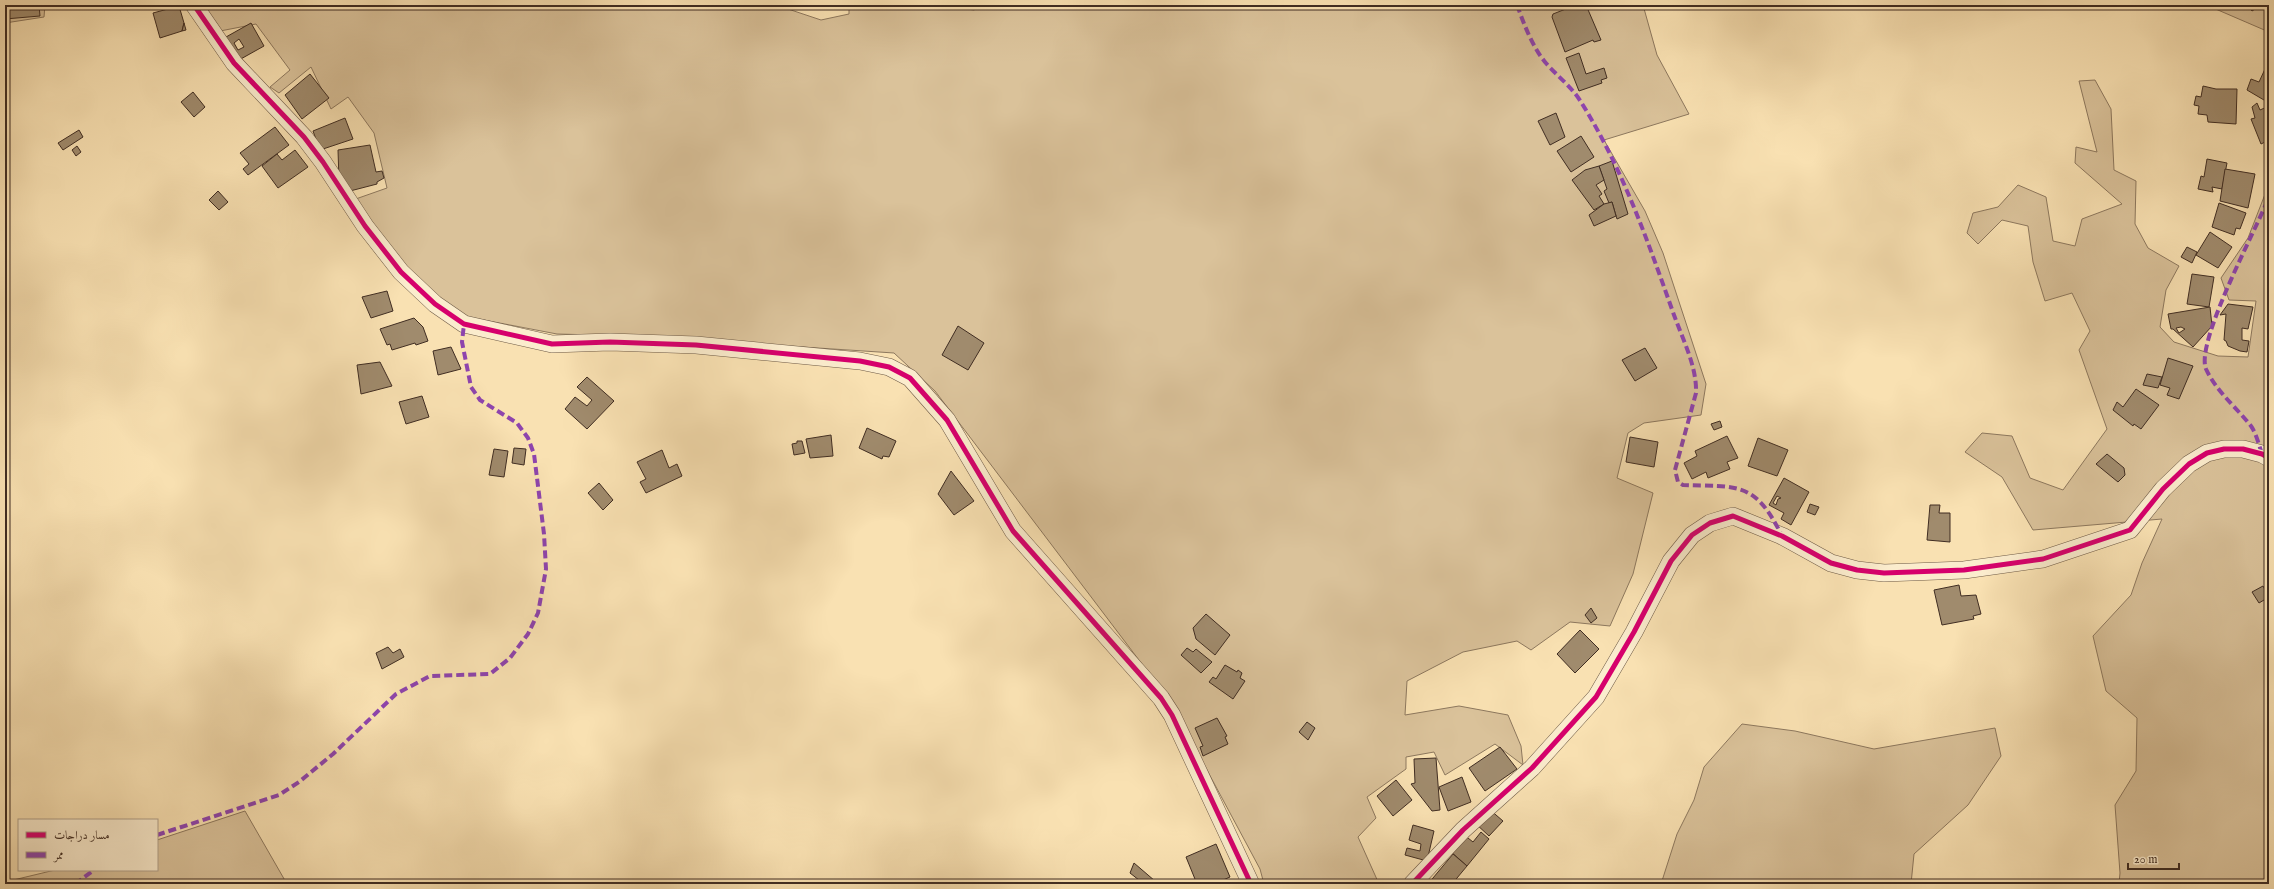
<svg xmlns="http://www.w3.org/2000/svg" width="2274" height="889" font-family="'IM FELL English',Amiri,serif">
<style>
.green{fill:#dac29a;stroke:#8d785e}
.building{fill:#a08b6d;stroke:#402d22;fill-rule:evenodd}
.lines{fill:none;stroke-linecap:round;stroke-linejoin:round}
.minor-casing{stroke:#6e5a46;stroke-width:18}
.minor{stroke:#fbeccd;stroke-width:17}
.quiet{stroke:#8e44ad;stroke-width:4;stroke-dasharray:8 4;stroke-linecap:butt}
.cycleway-casing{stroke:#fbeccd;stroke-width:8}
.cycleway{stroke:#d6006c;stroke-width:5}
</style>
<rect width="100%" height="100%" fill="#f9e1b2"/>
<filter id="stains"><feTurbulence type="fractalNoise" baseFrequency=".005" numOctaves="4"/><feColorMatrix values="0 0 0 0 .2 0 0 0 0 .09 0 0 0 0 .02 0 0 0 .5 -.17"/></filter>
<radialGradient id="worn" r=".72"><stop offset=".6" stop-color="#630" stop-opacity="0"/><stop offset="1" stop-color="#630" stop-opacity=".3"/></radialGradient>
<!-- green -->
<g class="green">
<path d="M5 5H45L44 17 5 23Z"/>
<path d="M200 5H776L821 20 849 14V5H886L887 7 935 5 974 10 982 5H1643L1657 55 1689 114 1604 140 1645 211 1663 253 1706 384 1701 415 1644 423 1628 433 1617 478 1653 493 1633 574 1610 626 1570 622 1531 650 1517 641 1463 652 1407 681 1405 715 1459 706 1508 715 1521 746 1523 765 1495 744 1445 775 1434 752 1406 757V769L1367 797 1376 818 1358 837 1379 884H1264L1260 869 1170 701 935 391 894 353 635 336 557 334 463 316 402 271 350 201 387 188 374 133 348 97 331 109 311 67 279 93 270 87 290 70 256 24 215 32Z"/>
<path d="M2211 5H2269V32L2211 7Z"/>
<path d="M2095 80 2111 109 2114 170 2136 181 2135 224 2148 248 2179 266 2166 290 2160 327 2174 342 2218 356 2248 357 2256 301 2229 300 2221 278 2248 238 2269 184V877L2252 884H2119L2120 873 2115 805 2136 771 2137 718 2106 691 2093 636 2131 595 2142 563 2162 519 2033 530 2002 477 1965 452 1982 433 2012 436 2030 478 2063 490 2107 429 2079 350 2090 331 2072 293 2045 301 2033 262 2028 226 2002 220 1978 244 1967 233 1973 213 1998 207 2018 185 2046 197 2053 241 2075 246 2082 219 2122 204 2075 163 2076 147 2097 152 2079 81Z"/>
<path d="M1742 724 1795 731 1874 749 1995 728 2001 756 1968 805 1914 854 1911 884H1661L1677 834 1694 800 1704 767Z"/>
<path d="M245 811 287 884H5V882L55 870H157V840Z"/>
</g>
<!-- building -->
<g class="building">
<path d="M5 5H39L40 16 5 19Z"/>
<path d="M1576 5H1586L1601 40 1594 42 1593 40 1565 52 1552 17 1553 14Z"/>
<path d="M2247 5H2261L2252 11Z"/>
<path d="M179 6 184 23 182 31 160 38 153 13Z"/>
<path d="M184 23 186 30 182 31Z"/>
<path d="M251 23 264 46 239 60 226 37ZM239 39 244 47 238 50 234 43Z"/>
<path d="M1579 53 1586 74 1604 68 1607 78 1601 80 1602 83 1579 91 1566 58Z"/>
<path d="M2265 69 2269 71V103L2247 90 2251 79 2259 82Z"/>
<path d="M310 74 329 98 302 119 285 95Z"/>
<path d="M2203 86 2216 89H2237L2236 124 2208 122 2207 115 2198 114 2199 106 2194 105 2196 96 2201 97Z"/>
<path d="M193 92 205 107 194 117 181 102Z"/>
<path d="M2257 103 2260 110 2269 106V140L2261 144 2251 119 2255 118 2252 107Z"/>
<path d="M1556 113 1565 137 1550 145 1538 121Z"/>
<path d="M345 118 353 139 320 150 313 131Z"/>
<path d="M275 127 289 145 248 175 243 169 249 164 240 153Z"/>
<path d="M79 130 83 137 63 150 58 143Z"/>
<path d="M1581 136 1594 157 1571 172 1557 151Z"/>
<path d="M370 145 376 172 382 171 384 178 377 182V184L350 191 339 180 338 150Z"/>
<path d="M77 146 81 152 76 156 72 150Z"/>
<path d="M295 150 308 167 278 188 262 166 277 154 282 160Z"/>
<path d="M2207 159 2227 163 2222 189 2212 187 2213 192 2198 189 2201 176 2204 177Z"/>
<path d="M1612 161 1628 214 1617 219 1612 202 1609 203 1604 191 1607 189 1599 166Z"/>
<path d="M1599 166 1604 180 1596 185 1602 194 1599 196 1604 204 1594 210 1572 180 1585 170Z"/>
<path d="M2225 169 2255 174 2248 208 2220 201Z"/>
<path d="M218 191 228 202 219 210 209 200Z"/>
<path d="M1612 202 1616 216 1594 226 1589 215 1604 204Z"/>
<path d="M2219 203 2246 213 2240 229 2236 228 2234 235 2212 227Z"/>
<path d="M2210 232 2232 247 2218 268 2196 255Z"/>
<path d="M2187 247 2197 252 2192 263 2181 257Z"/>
<path d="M2192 274 2214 277 2209 307 2187 304Z"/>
<path d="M387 291 393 311 371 318 362 297Z"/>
<path d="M2228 304 2253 307 2248 329 2242 328V340L2249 341 2247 352 2240 351 2228 346 2226 341 2224 340 2226 314 2220 315Z"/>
<path d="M2210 307 2212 326 2193 347 2173 329H2171L2168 314ZM2181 327 2185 329 2179 333 2176 328Z"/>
<path d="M414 318 423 327 428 341 416 345 415 343 392 350 390 344 387 345 380 329Z"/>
<path d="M958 326 984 343 968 370 942 355Z"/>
<path d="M451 347 461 369 438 375 433 351Z"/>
<path d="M1645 348 1657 368 1635 381 1622 360Z"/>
<path d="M2168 358 2193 366 2179 399 2167 395 2170 388 2160 385Z"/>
<path d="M380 362 392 386 361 394 357 365Z"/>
<path d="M2147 374 2162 377 2158 388 2143 385Z"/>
<path d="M587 377 614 401 587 429 565 409 575 397 587 406 592 400 577 387Z"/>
<path d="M2136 389 2159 405 2141 429 2134 424 2133 426 2113 410 2117 402 2123 407Z"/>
<path d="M422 396 429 417 406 424 399 402Z"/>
<path d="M1720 421 1722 427 1714 430 1711 424Z"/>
<path d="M867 428 896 441 889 457 883 456 882 459 859 448Z"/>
<path d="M831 435 833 456 810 458 806 439Z"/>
<path d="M1727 436 1738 458 1727 462 1730 469 1708 478 1706 472 1692 479 1684 463 1697 456 1695 451Z"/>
<path d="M1630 437 1658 442 1654 467 1626 462Z"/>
<path d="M1758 438 1788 450 1777 476 1748 466Z"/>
<path d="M797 441H802L805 453 794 455 792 444 797 443Z"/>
<path d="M514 448 526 449 524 465 512 463Z"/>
<path d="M494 449 508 451 504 477 489 475Z"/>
<path d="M662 450 669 468 677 464 682 476 646 493 640 482 646 479 637 462Z"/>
<path d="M2107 454 2124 468 2125 475 2118 482 2096 464Z"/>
<path d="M951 471 974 501 954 515 938 494Z"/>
<path d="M1784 478 1809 492 1791 525 1781 519 1784 513 1769 505ZM1777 496 1781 498 1778 499 1776 505 1773 503Z"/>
<path d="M599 483 613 500 603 510 588 493Z"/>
<path d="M1810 504 1819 507 1815 515 1807 512Z"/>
<path d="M1930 505H1940L1939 513H1950V542L1927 540Z"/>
<path d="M1959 585 1961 596 1976 595 1981 614 1973 616 1974 619 1942 625 1934 590Z"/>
<path d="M2263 586 2269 597 2259 603 2252 592Z"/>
<path d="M1591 608 1597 618 1591 623 1585 615Z"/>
<path d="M1206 614 1230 635 1215 655 1196 639 1193 628Z"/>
<path d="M1580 630 1599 649 1575 673 1557 654Z"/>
<path d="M388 647 393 653 400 649 404 657 382 669 376 653Z"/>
<path d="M1187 648 1193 652 1196 649 1212 662 1201 673 1181 655Z"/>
<path d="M1225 665 1237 672 1238 670 1242 673 1240 678 1245 681 1233 699 1209 682 1213 677 1216 679Z"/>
<path d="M1217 718 1227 736 1225 737 1228 744 1203 756 1200 747 1203 746 1195 728Z"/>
<path d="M1307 722 1315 728 1308 740 1299 732Z"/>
<path d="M1500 747 1517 769 1485 791 1469 768Z"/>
<path d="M1436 758 1440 810 1432 811 1411 784 1415 783 1414 759Z"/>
<path d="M1462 777 1471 802 1448 811 1439 787Z"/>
<path d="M1396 780 1412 800 1393 816 1377 796Z"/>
<path d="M1489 809 1503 821 1489 836 1475 823Z"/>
<path d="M1413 825 1434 831 1427 861 1405 855 1407 848 1420 851 1421 844 1409 840Z"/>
<path d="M1481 832 1489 839 1467 866 1449 850 1463 834 1473 842Z"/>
<path d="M1216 844 1230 877 1214 884H1197L1186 857Z"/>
<path d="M1453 854 1467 866 1452 884H1428Z"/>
<path d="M1134 863 1155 881 1153 884H1144L1130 873Z"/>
</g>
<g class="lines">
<!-- minor casing -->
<g class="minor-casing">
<g id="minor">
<path d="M194 5 234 63 304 137 323 162 365 226 401 272 435 304 464 324 552 344 610 342 696 345 860 361 889 367 910 378 947 420 1013 531 1161 698 1172 715 1251 884"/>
<path d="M1412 884 1463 830 1532 768 1596 697 1634 632 1671 561 1692 535 1710 523 1733 516 1782 536 1831 563 1857 570 1884 573 1964 570 2043 559 2130 530 2163 489 2189 464 2207 453 2224 449H2243L2262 454 2269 458"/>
</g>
</g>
<!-- minor -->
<use href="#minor" class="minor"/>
<!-- quiet -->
<g class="quiet">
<path d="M1517 5C1524 24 1532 46 1545 62 1556 75 1572 87 1581 102 1623 169 1648 242 1674 315 1683 340 1697 367 1696 393L1675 470 1678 482 1683 485C1739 487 1755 481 1782 536"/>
<path d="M2262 454C2259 445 2256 433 2251 426 2236 407 2216 391 2206 369 2195 342 2257 228 2269 197"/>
<path d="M157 835 279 795 299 782 333 754 396 694 430 676 490 674 510 658 528 634 538 613 546 569 544 534 534 454 528 438 517 423 480 400 471 387 462 342 464 324"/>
<path d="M75 884 94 870"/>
</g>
<!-- cycleway casing -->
<g class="cycleway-casing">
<g id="cycleway">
<path d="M194 5 234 63 304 137 323 162 365 226 401 272 435 304 464 324 552 344 610 342 696 345 860 361 889 367 910 378 947 420 1013 531 1161 698 1172 715 1251 884"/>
<path d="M1412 884 1463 830 1532 768 1596 697 1634 632 1671 561 1692 535 1710 523 1733 516 1782 536 1831 563 1857 570 1884 573 1964 570 2043 559 2130 530 2163 489 2189 464 2207 453 2224 449H2243L2262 454 2269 458"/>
</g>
</g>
<!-- cycleway -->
<use href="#cycleway" class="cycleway"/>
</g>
<!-- margin -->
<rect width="2274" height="889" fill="none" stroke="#f9e1b2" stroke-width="20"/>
<rect x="6" y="6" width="2262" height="877" fill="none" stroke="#402d22" stroke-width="2"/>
<rect x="10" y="10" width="2254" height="869" fill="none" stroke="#402d22"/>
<!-- legend -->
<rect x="18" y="819" width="140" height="52" fill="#fbeccd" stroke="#b0a089"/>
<rect x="26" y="832" width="20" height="6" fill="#d6006c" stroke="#b0a089"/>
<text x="54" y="839" font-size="12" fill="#402d22">مسار دراجات</text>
<rect x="26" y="852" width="20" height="6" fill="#8e44ad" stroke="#b0a089"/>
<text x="54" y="859" font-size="12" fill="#402d22">ممر</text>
<!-- scale -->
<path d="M2128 863v6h51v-6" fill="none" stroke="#402d22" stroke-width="2"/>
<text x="2134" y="863" font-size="12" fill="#402d22" stroke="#fbeccd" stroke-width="3" paint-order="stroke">20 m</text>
<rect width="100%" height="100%" filter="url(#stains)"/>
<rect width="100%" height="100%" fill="url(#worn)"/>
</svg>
